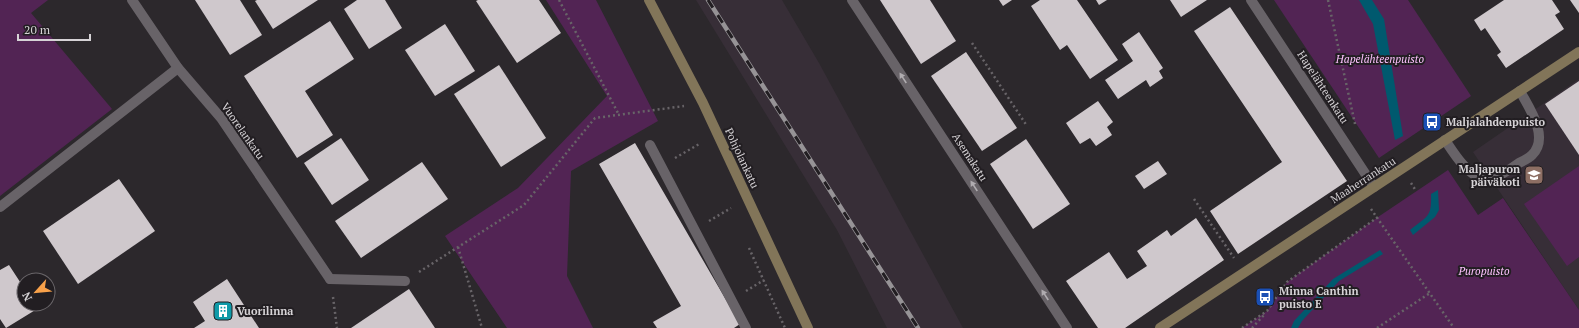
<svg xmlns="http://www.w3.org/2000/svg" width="1579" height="328" font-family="'PT Serif',serif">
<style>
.built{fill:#372e37}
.green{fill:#522454}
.water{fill:#00596e}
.building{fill:#cfc8cc}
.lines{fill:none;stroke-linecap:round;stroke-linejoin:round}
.path{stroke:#686468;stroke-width:2.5;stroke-dasharray:2 3;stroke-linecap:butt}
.service{stroke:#686368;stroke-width:10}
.minor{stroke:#686368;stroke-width:10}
.secondary{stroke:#827559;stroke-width:10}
.rail-casing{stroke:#969396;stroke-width:4.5}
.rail{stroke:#221e22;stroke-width:3;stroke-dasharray:9;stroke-linecap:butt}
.oneway{fill:#b0acb0}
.labels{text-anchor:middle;stroke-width:4;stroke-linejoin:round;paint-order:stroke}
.park-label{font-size:11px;font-style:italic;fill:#fcc1fd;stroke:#221e22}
.street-label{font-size:11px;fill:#d6d3d6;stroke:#221e22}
.poi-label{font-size:11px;font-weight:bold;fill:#d6d3d6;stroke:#221e22;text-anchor:start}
</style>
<rect width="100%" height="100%" fill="#2c282c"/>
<!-- built -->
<g class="built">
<path d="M696 0H782L819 63 963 328H887L837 230Z"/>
<path d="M1579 79V310L1473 152Z"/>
</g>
<!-- green -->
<g class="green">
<path d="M0 0H48L31 13 112 109 0 196Z"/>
<path d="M546 0H596L658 121 571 171 567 276 593 328H507L445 236 518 188 607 96Z"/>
<path d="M1274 0H1408L1471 96 1379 158Z"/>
<path d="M1579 166V257L1567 266 1524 204Z"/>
<path d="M1448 170 1478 215 1503 198 1579 310V328H1242L1267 311 1287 282 1378 217Z"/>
</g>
<!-- water -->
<g class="water">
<path d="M1359 0H1372L1384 19 1403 136 1395 140 1373 24Z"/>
<path d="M1438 190 1439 210 1435 217 1413 235 1410 230C1427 216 1432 218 1431 194Z"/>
<path d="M1380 250 1383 254 1339 281 1302 321 1298 328H1291L1294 321 1333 279Z"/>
</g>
<!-- building -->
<g class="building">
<path d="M195 0H240L262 35 230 55Z"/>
<path d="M257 0H318L273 29 255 1Z"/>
<path d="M357 0H385L402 28 369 49 344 9Z"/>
<path d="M478 0H539L561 33 517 63 476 1Z"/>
<path d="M880 0H930L956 41 921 64Z"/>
<path d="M999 0H1012L1003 6Z"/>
<path d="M1040 0H1077L1118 60 1090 79 1067 45 1060 50 1031 6Z"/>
<path d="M1096 0H1107L1099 5Z"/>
<path d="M1170 0H1207L1181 17Z"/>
<path d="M1504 0H1552L1560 12 1555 15 1564 29 1506 68 1497 55 1501 52 1485 28 1481 31 1474 20Z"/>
<path d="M1570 0H1579V13Z"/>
<path d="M1230 7 1347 181 1238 254 1210 211 1282 162 1194 31Z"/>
<path d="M330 21 354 59 305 91 333 135 297 158 244 76Z"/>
<path d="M445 24 475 71 435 96 405 50Z"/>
<path d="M1139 32 1163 68 1159 71 1163 78 1150 87 1146 80 1118 99 1105 80 1133 61 1122 44Z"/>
<path d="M966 52 1017 128 982 151 931 76Z"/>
<path d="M499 65 546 138 501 167 454 94Z"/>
<path d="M1579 81V155L1545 104Z"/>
<path d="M1098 101 1113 122 1107 127 1112 135 1096 146 1090 138 1080 144 1066 123Z"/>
<path d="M341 138 369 180 332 205 304 163Z"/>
<path d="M1026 139 1070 204 1033 229 990 164Z"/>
<path d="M635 143 740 324 734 328H657L653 322 681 306 599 164Z"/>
<path d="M1158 161 1167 174 1144 189 1135 176Z"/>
<path d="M422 162 448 199 361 258 335 221Z"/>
<path d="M119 179 155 231 78 284 43 231Z"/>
<path d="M1196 218 1224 260 1125 328H1098L1066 281 1109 252 1127 279 1147 266 1137 251 1167 230 1171 236Z"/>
<path d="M9 265 24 288V304H34L37 309 6 328 0 319V270Z"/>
<path d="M227 279 259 328H194L205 321 193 302Z"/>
<path d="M409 289 435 328H351Z"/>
</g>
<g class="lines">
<!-- path -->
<g class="path">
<path d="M559 0 619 115"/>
<path d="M1328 0 1355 124"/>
<path d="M972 43 1027 126"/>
<path d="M675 158 701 143"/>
<path d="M1411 183 1416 191"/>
<path d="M1194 199 1234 258"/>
<path d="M1371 209 1454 328"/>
<path d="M709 221 731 208"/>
<path d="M458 247 482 328"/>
<path d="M749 248 785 328"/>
<path d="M419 272 524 205 595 118 684 106"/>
<path d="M746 291 764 280"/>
<path d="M333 297 337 328"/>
<path d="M1242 328 1267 311 1287 282 1378 217"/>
<path d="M1252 328 1264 315"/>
<path d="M1377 328 1430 293"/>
</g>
<!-- service -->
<g class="service">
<path d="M1445 140C1457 158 1466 173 1486 181 1499 177 1508 171 1519 163 1523 161 1529 158 1532 155 1550 137 1529 108 1520 91"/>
<path d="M650 145 746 328"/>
<path d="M0 207 178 68"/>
<path d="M330 279 405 281"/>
</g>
<!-- minor -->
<g class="minor">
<path d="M132 0 178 68 221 118 330 279"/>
<path d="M852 0 1067 328"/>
<path d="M1251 0 1374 187"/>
</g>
<!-- secondary -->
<g class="secondary">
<path d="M649 0 703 103 808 328"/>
<path d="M1160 328 1579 52"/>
</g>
<!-- rail casing -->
<g class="rail-casing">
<path id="rail" d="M708 0 918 328"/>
</g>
<!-- rail -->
<use href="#rail" class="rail"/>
</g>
<!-- one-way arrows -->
<defs><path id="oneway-solid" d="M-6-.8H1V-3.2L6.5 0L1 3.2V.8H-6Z"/></defs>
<g class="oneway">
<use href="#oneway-solid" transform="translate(903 78) rotate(-123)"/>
<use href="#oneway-solid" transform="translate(974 186) rotate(-123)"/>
<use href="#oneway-solid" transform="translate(1045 295) rotate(-123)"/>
</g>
<!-- icons -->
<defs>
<g id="bus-square" transform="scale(1)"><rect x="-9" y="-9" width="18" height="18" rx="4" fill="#1a4fb4" stroke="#221e22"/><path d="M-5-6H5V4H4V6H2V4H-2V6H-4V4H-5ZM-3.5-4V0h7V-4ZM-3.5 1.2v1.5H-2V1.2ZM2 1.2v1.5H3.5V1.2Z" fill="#fff"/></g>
<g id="school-square" transform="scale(1)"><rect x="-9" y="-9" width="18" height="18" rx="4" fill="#8d6e63" stroke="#221e22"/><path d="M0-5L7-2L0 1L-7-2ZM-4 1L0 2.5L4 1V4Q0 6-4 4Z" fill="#fff"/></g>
<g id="building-square" transform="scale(1)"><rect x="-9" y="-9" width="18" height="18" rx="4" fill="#0f9aa8" stroke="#221e22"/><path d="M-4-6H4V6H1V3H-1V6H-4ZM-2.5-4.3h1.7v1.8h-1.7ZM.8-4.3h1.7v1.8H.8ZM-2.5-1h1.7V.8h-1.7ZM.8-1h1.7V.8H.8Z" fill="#fff"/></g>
</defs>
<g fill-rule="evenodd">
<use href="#bus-square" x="1432" y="122"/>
<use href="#school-square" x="1534" y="175"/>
<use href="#bus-square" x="1265" y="297"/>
<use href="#building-square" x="223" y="311"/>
</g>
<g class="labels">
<!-- park labels -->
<g class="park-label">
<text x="1380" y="63">Hapelähteenpuisto</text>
<text x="1484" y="275">Puropuisto</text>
</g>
<!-- street labels -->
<g class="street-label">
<text transform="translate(1323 87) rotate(57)" y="4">Hapelähteenkatu</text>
<text transform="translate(243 131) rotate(55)" y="4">Vuorelankatu</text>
<text transform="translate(970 157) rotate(57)" y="4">Asemakatu</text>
<text transform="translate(742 158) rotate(65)" y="4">Pohjolankatu</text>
<text transform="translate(1363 180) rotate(-33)" y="4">Maaherrankatu</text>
</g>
<!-- poi labels -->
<g class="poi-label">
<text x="1446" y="126">Maljalahdenpuisto</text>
<text x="1520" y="173" text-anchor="end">Maljapuron<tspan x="1520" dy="13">päiväkoti</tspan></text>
<text x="1279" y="295">Minna Canthin<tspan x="1279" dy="13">puisto E</tspan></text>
<text x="237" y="315">Vuorilinna</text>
</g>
</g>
<!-- north arrow -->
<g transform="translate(36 292) rotate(243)"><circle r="19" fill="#221e22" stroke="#6a666a"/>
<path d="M0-3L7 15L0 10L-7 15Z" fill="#f8a14a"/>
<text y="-6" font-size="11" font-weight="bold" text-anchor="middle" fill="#d6d3d6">N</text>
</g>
<!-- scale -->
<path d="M18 34v6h72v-6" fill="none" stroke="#d6d3d6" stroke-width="2"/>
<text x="24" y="34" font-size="12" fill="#d6d3d6" stroke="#221e22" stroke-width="3" paint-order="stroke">20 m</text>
</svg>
